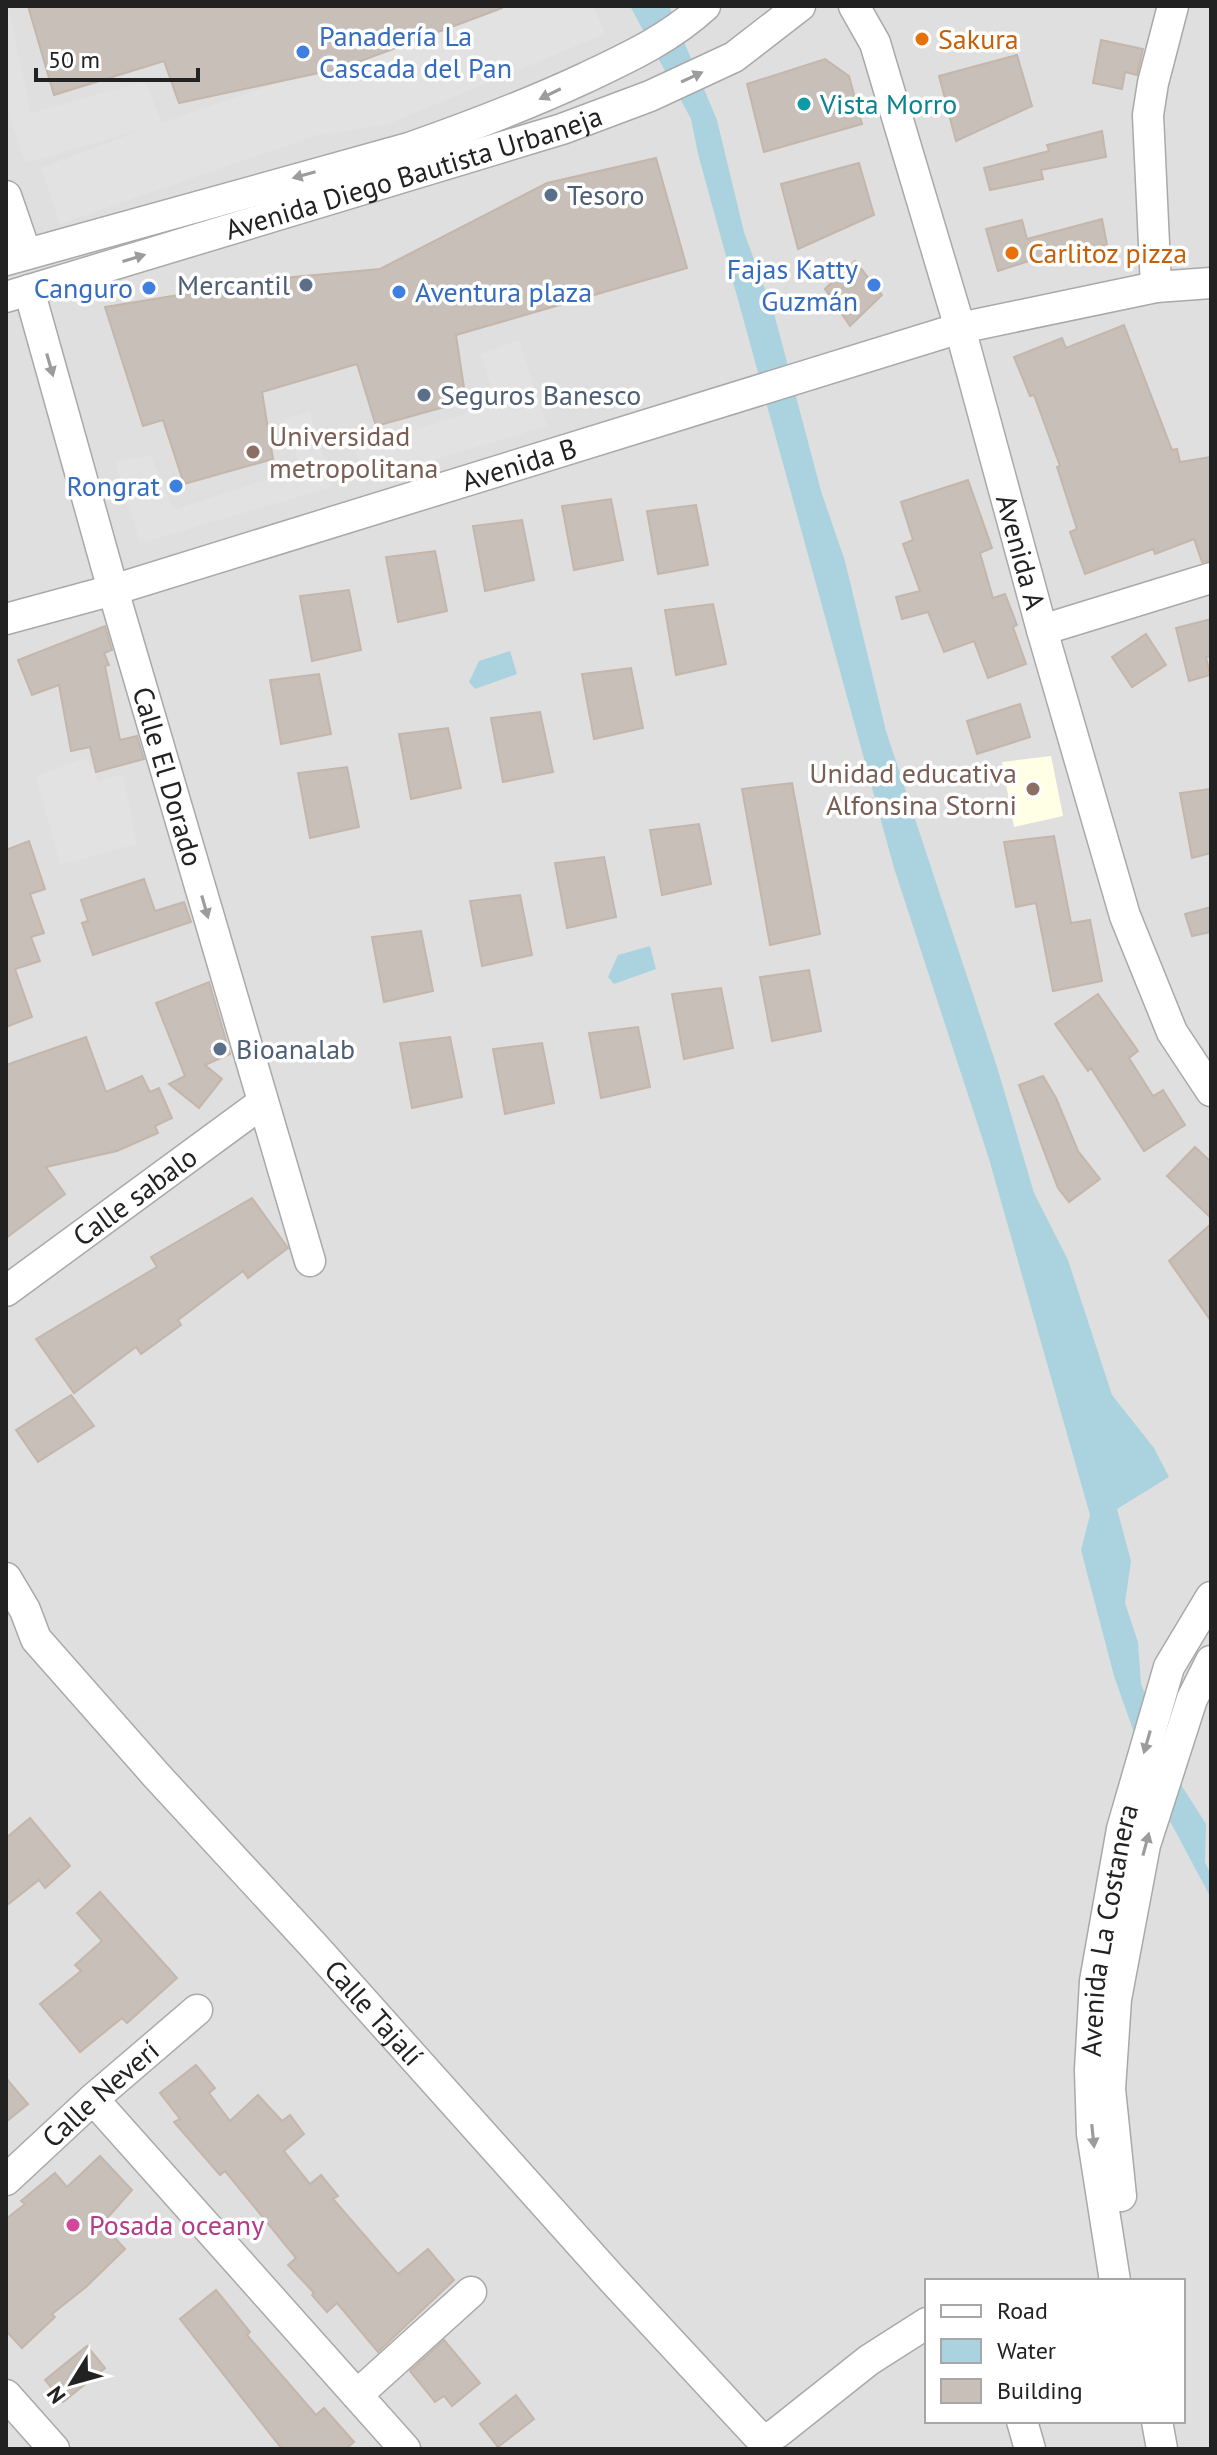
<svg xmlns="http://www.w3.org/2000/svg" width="1217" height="2455" font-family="'PT Sans',sans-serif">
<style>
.residential{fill:#e0dfdf;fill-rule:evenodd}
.education{fill:#ffffe5}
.parking{fill:#e2e2e2}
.water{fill:#aad3df}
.building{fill:#c7bfb8;stroke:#c4b6ab;stroke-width:2}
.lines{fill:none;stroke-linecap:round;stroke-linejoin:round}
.minor-casing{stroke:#a9a9a9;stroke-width:33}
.minor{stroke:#fff;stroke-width:30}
.oneway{fill:#9c9c9c}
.food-dot{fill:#e8710a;stroke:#fff;stroke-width:3}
.shop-dot{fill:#3f7fe0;stroke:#fff;stroke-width:3}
.culture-dot{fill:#0f9aa8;stroke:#fff;stroke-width:3}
.service-dot{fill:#5c6f8a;stroke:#fff;stroke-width:3}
.education-dot{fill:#8d6e63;stroke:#fff;stroke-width:3}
.hotel-dot{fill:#d1479c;stroke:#fff;stroke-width:3}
.labels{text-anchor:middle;stroke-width:7;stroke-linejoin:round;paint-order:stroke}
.shop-label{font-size:28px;fill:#366cbe;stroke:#fff;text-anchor:end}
.food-label{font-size:28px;fill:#c56008;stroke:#fff;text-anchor:start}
.culture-label{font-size:28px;fill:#0d838f;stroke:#fff;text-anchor:start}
.street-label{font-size:28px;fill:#222;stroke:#fff}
.service-label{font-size:28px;fill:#4e5e75;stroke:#fff;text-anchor:start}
.education-label{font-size:28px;fill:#785e54;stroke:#fff;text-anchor:start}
.hotel-label{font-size:28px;fill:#b23c85;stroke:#fff;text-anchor:start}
</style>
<rect width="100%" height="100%" fill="#f2efe9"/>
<!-- residential -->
<path class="residential" d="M6 6H1211V2449H6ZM927 2281H1183V2421H927Z"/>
<!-- education -->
<path class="education" d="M1051 756 1063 816 1014 827 1002 762Z"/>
<!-- parking -->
<g class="parking">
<path d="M6 6H8L31 113 145 81 162 123 499 6H593L605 34 388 124 317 135 60 224 41 168 147 128 25 163 6 104Z"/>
<path d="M519 340 547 426 366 480 355 449 496 404 481 354Z"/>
<path d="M310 412 332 487 140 543 115 462 151 455 173 510 301 468 284 419Z"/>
<path d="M86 758 99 781 123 774 137 844 60 865 36 776Z"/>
</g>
<!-- water -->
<g class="water">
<path d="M630 6H669L717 120 744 232 775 317 821 491 845 561 886 731 998 1070 1034 1193 1068 1260 1112 1395 1154 1448 1169 1477 1117 1509 1131 1561 1125 1603 1138 1642 1141 1684 1180 1783 1206 1824 1205 1862 1211 1875V1898L1156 1795 1114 1676 1081 1550 1090 1515 989 1159 894 868 698 154 691 119Z"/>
<path d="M510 651 517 674 475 689 469 682 479 661Z"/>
<path d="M650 946 656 969 614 984 608 977 618 955Z"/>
</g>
<!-- building -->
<g class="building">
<path d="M28 6H502V8L342 68 179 103 164 61 54 95Z"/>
<path d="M1101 40 1143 49 1137 75 1125 72 1122 89 1093 83Z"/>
<path d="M1017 55 1032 106 956 141 939 76Z"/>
<path d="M825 59 849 76 862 124 764 152 747 84Z"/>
<path d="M1102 131 1106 157 1041 170 1043 179 990 190 984 168 1049 151 1047 145Z"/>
<path d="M656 158 687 268 456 335 466 401 376 426 357 364 262 392 273 459 184 484 163 420 143 426 105 307 282 278 380 269 547 183Z"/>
<path d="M859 163 874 215 798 249 781 184Z"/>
<path d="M1102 219 1107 245 1032 260 998 271 986 229 1022 220 1027 239Z"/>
<path d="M855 261 882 295 850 326 825 289Z"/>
<path d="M1124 325 1172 450 1177 449 1180 462 1211 457V560L1202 562 1194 539 1155 554 1153 549 1085 574 1070 532 1077 529 1057 467 1060 466 1034 395 1030 396 1014 357 1062 338 1066 348Z"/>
<path d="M968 480 992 548 980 553 993 598 1005 594 1017 625 1013 627 1026 664 988 678 974 641 944 652 928 612 902 619 896 597 920 591 903 544 913 540 901 502Z"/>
<path d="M611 499 623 560 574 570 562 506Z"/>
<path d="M696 505 708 565 658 574 647 511Z"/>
<path d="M522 520 534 580 485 591 473 526Z"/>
<path d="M435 551 447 611 398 622 386 557Z"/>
<path d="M349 590 361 650 312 661 300 596Z"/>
<path d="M713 604 726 664 676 675 665 610Z"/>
<path d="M1211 619V656L1206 657 1210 675 1189 681 1176 628Z"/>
<path d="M105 626 112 650 104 653 109 665 105 666 120 740 137 736 144 759 96 772 90 747 71 751 59 685 32 695 18 660Z"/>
<path d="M1146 634 1166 665 1132 687 1112 657Z"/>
<path d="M631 668 643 728 594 739 582 674Z"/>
<path d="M319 674 331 734 281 744 270 680Z"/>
<path d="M1020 704 1030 737 977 754 967 721Z"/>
<path d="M540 712 553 772 503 782 491 718Z"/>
<path d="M448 728 461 788 411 799 399 734Z"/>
<path d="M347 767 359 827 310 838 298 773Z"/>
<path d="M792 783 820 934 770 945 742 789Z"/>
<path d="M1211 789V853L1192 858 1180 793Z"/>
<path d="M699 824 711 884 662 895 650 830Z"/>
<path d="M1054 836 1071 923 1090 920 1102 981 1053 991 1036 903 1016 907 1004 842Z"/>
<path d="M29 841 45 889 30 894 44 933 31 937 40 961 15 969 32 1017 6 1027V850Z"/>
<path d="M604 857 616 917 567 928 555 863Z"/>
<path d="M144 879 155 911 184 902 191 922 93 955 82 923 88 921 81 900Z"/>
<path d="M520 895 532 955 482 966 470 901Z"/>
<path d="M1211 907V932L1192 936 1185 914Z"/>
<path d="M421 931 433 991 384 1002 372 937Z"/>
<path d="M809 970 821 1031 772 1041 760 977Z"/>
<path d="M209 982 230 1054 205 1065 222 1079 199 1108 169 1084 185 1076 156 1003Z"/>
<path d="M721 988 733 1048 684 1059 672 994Z"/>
<path d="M1098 994 1138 1051 1129 1058 1153 1096 1163 1090 1185 1125 1144 1151 1091 1068 1088 1071 1055 1024Z"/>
<path d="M638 1027 650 1087 601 1098 589 1033Z"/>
<path d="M86 1037 106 1092 142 1076 150 1092 159 1088 172 1118 155 1126 158 1133 117 1151 46 1167 65 1194 6 1238V1065Z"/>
<path d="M450 1037 462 1097 412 1108 400 1043Z"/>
<path d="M542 1043 554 1103 505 1114 493 1049Z"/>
<path d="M1043 1076 1056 1098 1078 1151 1100 1179 1069 1202 1058 1188 1019 1085Z"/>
<path d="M1195 1147 1211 1162V1218L1167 1176Z"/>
<path d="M252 1198 288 1248 248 1278 243 1271 178 1320 181 1325 141 1354 136 1347 74 1393 36 1339 157 1267 151 1257Z"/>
<path d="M1211 1224V1321L1169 1261Z"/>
<path d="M71 1395 94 1426 38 1462 16 1430Z"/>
<path d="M30 1818 70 1866 45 1888 39 1880 6 1906V1838Z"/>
<path d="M100 1892 177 1978 127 2023 122 2018 80 2052 40 2004 81 1971 75 1965 102 1941 77 1913Z"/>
<path d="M196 2065 215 2088 209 2093 230 2121 258 2095 282 2121 290 2115 304 2134 284 2151 310 2184 321 2175 338 2196 333 2199 398 2274 428 2249 454 2280 378 2352 337 2303 327 2312 312 2295 314 2293 288 2265 296 2258 225 2171 220 2175 174 2122 180 2119 160 2093Z"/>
<path d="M6 2078 28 2104 6 2122Z"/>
<path d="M100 2156 132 2190 102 2224 125 2249 86 2287 52 2314 55 2317 22 2348 6 2331V2219L25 2204 21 2201 55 2173 67 2187Z"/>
<path d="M216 2290 250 2332 247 2335 316 2415 324 2408 354 2442 346 2449H282L180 2319Z"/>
<path d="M444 2340 480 2383 452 2406 444 2396 435 2402 410 2371Z"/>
<path d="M87 2346 105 2368 63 2402 45 2380Z"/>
<path d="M516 2395 534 2419 498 2447 480 2424Z"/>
</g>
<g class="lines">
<!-- minor casing -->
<g class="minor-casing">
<g id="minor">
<path id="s1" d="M854 6 875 43 960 328 1042 630 1125 916 1172 1032 1211 1091"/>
<path d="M6 196 26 254"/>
<path d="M6 260 409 148C469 127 527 105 585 78 627 58 669 39 705 6"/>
<path d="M1156 287 1148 115 1153 83 1173 6"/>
<path id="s2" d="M29 290 113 590 310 1261"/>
<path id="s3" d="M6 297 562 129 650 96 734 57 800 6"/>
<path id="s4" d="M6 619 113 590 960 328 1156 287 1211 283"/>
<path d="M1042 630 1211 578"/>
<path id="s5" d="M6 1291 262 1103"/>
<path id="s6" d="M6 1578 25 1610 36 1639 156 1775 313 1945 613 2280 758 2436 768 2438 777 2433 869 2360 927 2323"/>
<path d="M93 2099 405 2449"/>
<path id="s7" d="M6 2180 93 2099 197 2010"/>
<path d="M1121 2196 1110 2089 1116 1999 1145 1845 1192 1699 1211 1661"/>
<path id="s8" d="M1115 2281 1092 2134 1090 2070 1095 1981 1122 1829 1169 1667 1211 1597"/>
<path d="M6 2395 54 2449"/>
<path d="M357 2395 471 2292"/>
<path d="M1022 2421 1030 2449"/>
<path d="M1157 2421 1162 2449"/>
</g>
</g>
<!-- minor -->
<use href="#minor" class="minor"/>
</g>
<!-- one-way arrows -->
<defs><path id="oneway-solid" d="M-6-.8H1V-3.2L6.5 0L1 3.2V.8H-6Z" transform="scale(2)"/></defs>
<g class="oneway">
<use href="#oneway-solid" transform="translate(692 77) rotate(-25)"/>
<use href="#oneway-solid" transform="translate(550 94) rotate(154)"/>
<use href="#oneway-solid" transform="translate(304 175) rotate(164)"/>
<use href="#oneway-solid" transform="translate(134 258) rotate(-17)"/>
<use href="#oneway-solid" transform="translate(50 365) rotate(74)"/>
<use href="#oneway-solid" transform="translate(205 907) rotate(74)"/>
<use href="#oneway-solid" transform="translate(1147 1742) rotate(106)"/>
<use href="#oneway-solid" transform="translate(1146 1844) rotate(-75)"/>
<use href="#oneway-solid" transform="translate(1093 2136) rotate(84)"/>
</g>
<!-- markers -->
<g class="food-dot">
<circle cx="922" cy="39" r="8"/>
<circle cx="1012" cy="253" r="8"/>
</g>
<g class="shop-dot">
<circle cx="303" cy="52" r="8"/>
<circle cx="874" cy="285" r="8"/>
<circle cx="149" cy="288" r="8"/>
<circle cx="399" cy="292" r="8"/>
<circle cx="176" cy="486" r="8"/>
</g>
<circle class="culture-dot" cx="804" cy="104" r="8"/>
<g class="service-dot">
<circle cx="551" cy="195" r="8"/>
<circle cx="306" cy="285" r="8"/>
<circle cx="424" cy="395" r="8"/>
<circle cx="220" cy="1049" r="8"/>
</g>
<g class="education-dot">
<circle cx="253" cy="452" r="8"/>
<circle cx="1033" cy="789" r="8"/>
</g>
<circle class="hotel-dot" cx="73" cy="2225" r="8"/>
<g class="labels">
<!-- shop labels -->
<g class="shop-label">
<text x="319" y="46" text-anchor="start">Panadería La<tspan x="319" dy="32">Cascada del Pan</tspan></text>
<text x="858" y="279">Fajas Katty<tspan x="858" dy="32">Guzmán</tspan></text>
<text x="133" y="298">Canguro</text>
<text x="415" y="302" text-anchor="start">Aventura plaza</text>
<text x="160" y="496">Rongrat</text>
</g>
<!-- food labels -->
<g class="food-label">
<text x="938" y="49">Sakura</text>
<text x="1028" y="263">Carlitoz pizza</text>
</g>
<!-- culture labels -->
<g class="culture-label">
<text x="820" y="114">Vista Morro</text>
</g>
<!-- street labels -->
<g class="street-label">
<text dy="10" stroke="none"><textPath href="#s3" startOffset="426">Avenida Diego Bautista Urbaneja</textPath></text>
<text dy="10" stroke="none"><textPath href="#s4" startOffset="536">Avenida B</textPath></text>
<text dy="10" stroke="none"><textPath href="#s1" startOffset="572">Avenida A</textPath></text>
<text dy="10" stroke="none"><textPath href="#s2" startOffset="506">Calle El Dorado</textPath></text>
<text dy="10" stroke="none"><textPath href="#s5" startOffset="160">Calle sabalo</textPath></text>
<text dy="10" stroke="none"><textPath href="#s8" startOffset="354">Avenida La Costanera</textPath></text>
<text dy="10" stroke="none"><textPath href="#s6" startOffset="572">Calle Tajalí</textPath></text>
<text dy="10" stroke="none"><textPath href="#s7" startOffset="128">Calle Neverí</textPath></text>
</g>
<!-- service labels -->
<g class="service-label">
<text x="567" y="205">Tesoro</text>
<text x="290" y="295" text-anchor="end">Mercantil</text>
<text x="440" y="405">Seguros Banesco</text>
<text x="236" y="1059">Bioanalab</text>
</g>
<!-- education labels -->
<g class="education-label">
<text x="269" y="446">Universidad<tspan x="269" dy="32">metropolitana</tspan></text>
<text x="1017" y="783" text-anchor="end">Unidad educativa<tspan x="1017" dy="32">Alfonsina Storni</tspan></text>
</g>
<!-- hotel labels -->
<g class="hotel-label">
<text x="89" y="2235">Posada oceany</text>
</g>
</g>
<!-- border -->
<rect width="1217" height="2455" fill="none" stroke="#222222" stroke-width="16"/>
<!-- legend -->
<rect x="925" y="2279" width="260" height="144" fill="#ffffff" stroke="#a7a7a7" stroke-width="2"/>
<rect x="941" y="2305" width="40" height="12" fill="#ffffff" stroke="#a7a7a7" stroke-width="2"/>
<text x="997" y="2319" font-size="24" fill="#222222">Road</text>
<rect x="941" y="2339" width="40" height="24" fill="#aad3df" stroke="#a7a7a7" stroke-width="2"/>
<text x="997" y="2359" font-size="24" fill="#222222">Water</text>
<rect x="941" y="2379" width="40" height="24" fill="#c7bfb8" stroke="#a7a7a7" stroke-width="2"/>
<text x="997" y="2399" font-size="24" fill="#222222">Building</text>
<!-- north arrow -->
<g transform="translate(72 2383) rotate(233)" stroke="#ffffff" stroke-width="6" paint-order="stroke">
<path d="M0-6L14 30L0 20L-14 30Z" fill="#222222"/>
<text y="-12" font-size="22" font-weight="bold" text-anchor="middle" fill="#222222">N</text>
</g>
<!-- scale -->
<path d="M36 68v12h162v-12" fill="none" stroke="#222222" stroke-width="4"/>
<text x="48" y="68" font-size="24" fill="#222222" stroke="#ffffff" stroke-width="6" paint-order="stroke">50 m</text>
</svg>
